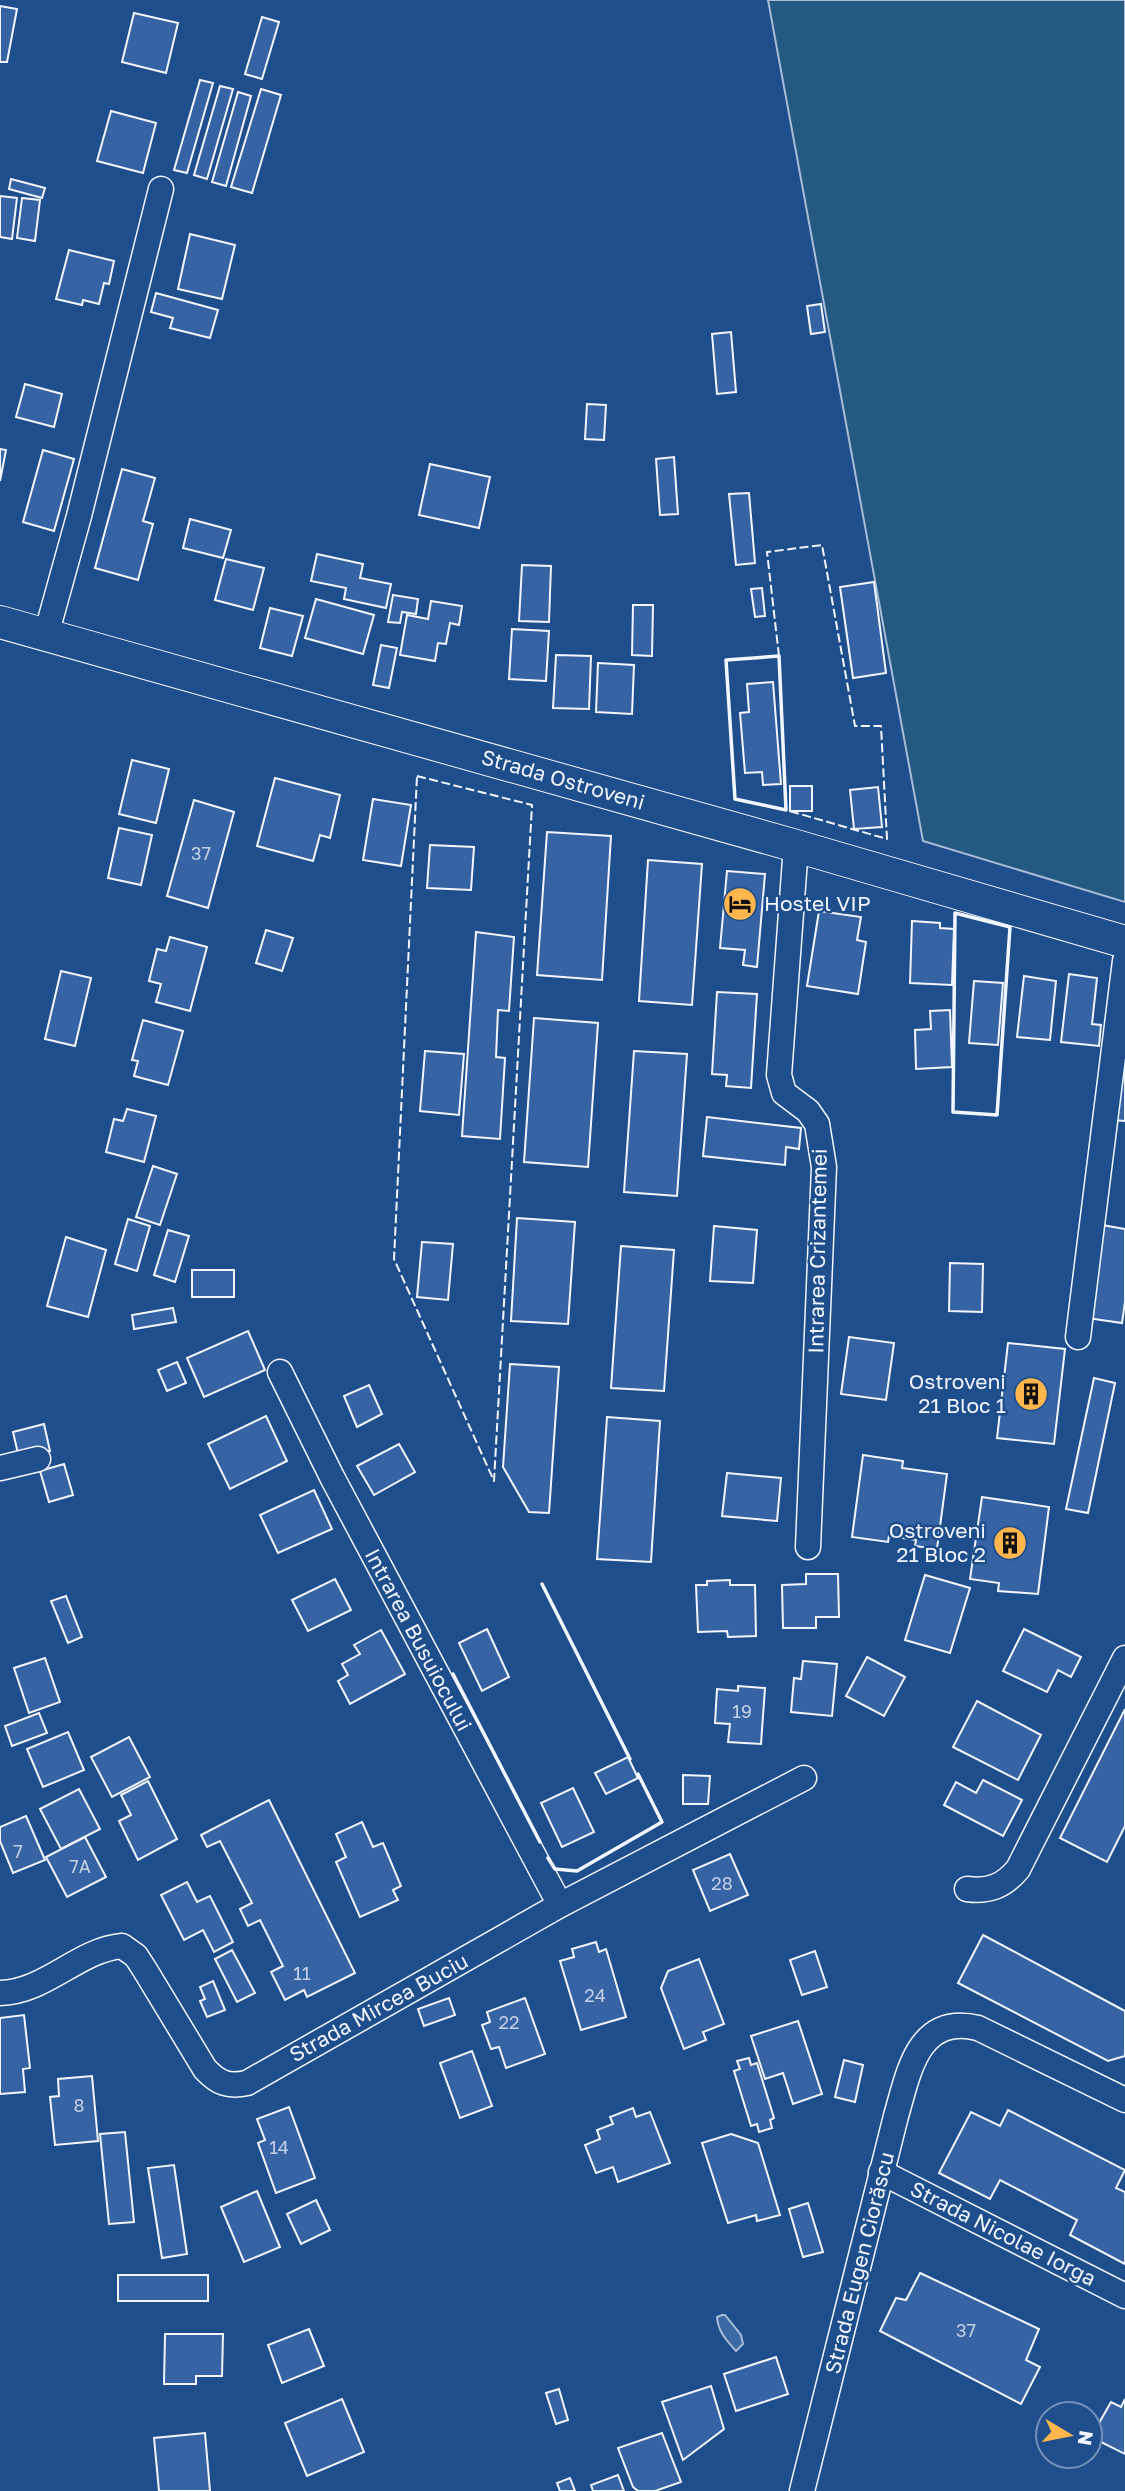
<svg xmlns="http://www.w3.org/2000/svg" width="1125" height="2491" font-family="'Golos Text',sans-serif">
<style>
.green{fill:#245a82;stroke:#a8bbd7;stroke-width:2}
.water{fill:#3b69a3;stroke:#a8bbd7;stroke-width:2}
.building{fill:#3563a3;stroke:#f2f6ff;stroke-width:2}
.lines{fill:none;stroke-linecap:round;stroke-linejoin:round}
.minor-casing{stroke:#f2f6ff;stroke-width:27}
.tertiary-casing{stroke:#f2f6ff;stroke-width:34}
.minor{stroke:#1f4e8c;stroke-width:24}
.tertiary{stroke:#1f4e8c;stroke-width:32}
.fence{stroke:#f2f6ff;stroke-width:2;stroke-dasharray:9 3.5;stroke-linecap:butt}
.wall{stroke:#f2f6ff;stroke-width:3.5}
.labels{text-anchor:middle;stroke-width:5;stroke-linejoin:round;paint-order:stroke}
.number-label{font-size:18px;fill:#c3d1e8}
.street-label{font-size:21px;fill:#f2f6ff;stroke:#1f4e8c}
.poi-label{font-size:21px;fill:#f2f6ff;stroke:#1f4e8c;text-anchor:end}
</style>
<rect width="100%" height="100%" fill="#1f4e8c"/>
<!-- green -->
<path class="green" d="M768 0H1125V902L923 841Z"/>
<!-- water -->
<path class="water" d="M722 2315H725L741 2335 743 2344 736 2351C727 2341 718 2332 717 2317Z"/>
<!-- building -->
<g class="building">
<path d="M0 6 17 9 7 62H0Z"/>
<path d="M134 13 178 23 166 73 122 62Z"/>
<path d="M262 17 279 22 262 79 245 74Z"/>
<path d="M200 80 213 83 187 173 174 170Z"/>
<path d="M220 86 233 89 207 179 194 175Z"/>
<path d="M261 89 281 95 252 193 231 187Z"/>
<path d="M238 92 251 96 226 186 212 182Z"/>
<path d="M111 111 156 123 143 173 97 161Z"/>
<path d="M11 179 45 188 42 198 9 189Z"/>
<path d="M0 196 17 198 12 239 0 237Z"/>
<path d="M22 198 40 200 35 241 17 238Z"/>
<path d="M190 234 235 245 222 299 178 289Z"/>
<path d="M69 250 114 261 109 284 104 283 99 304 83 300 82 305 56 299Z"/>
<path d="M156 293 218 310 210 338 170 328 173 318 151 312Z"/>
<path d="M821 304 825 332 811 334 807 306Z"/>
<path d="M731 332 736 392 717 394 712 334Z"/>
<path d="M25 384 62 394 54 427 16 417Z"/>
<path d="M587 404 606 405 604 440 585 439Z"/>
<path d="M0 449 6 450 0 481Z"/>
<path d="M43 450 74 459 54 531 23 522Z"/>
<path d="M674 457 678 514 660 515 656 459Z"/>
<path d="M430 464 490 477 479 528 419 515Z"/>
<path d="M122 469 155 478 143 521 153 524 138 580 95 568Z"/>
<path d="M749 493 755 563 736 565 729 494Z"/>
<path d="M190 519 231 530 223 558 183 548Z"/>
<path d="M317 554 363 564 360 578 391 584 386 608 344 599 346 588 311 581Z"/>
<path d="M226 559 264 568 253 610 215 600Z"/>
<path d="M522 565 551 566 549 622 519 621Z"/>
<path d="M874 582 886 673 853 678 840 587Z"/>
<path d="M762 588 765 616 755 617 751 589Z"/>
<path d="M393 595 418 599 416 614 402 612 400 623 388 622Z"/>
<path d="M316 599 374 615 363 654 305 638Z"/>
<path d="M431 601 462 606 459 625 450 623 446 644 438 643 435 661 400 655 407 615 428 619Z"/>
<path d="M633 605H653L652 656 632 655Z"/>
<path d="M270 608 303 616 292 656 260 648Z"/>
<path d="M512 629 549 631 546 681 509 679Z"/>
<path d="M381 645 397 648 389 688 373 685Z"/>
<path d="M556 655 591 656 589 709 553 708Z"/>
<path d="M598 663 634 665 632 714 596 712Z"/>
<path d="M773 682 781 784 763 785 762 772 745 773 740 713 749 712 747 684Z"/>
<path d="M132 760 169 769 156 823 119 814Z"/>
<path d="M275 778 340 795 330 838 320 835 313 861 257 846Z"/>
<rect x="790" y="786" width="22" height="25"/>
<path d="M878 787 882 827 854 829 850 790Z"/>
<path d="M373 799 411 805 401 866 363 860Z"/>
<path d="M194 800 234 812 208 908 167 896Z"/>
<path d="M119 828 152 835 141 885 108 878Z"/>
<path d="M547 832 611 836 602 980 537 975Z"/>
<path d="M430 845 474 847 471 890 427 888Z"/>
<path d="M648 860 702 864 692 1005 639 1001Z"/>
<path d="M727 871 765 874 757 967 743 965 745 950 720 948Z"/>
<path d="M819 911 861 917 857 940 866 942 858 994 807 986Z"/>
<path d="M912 921 940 923V928L954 929 952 985 910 983Z"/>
<path d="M266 930 293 938 282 971 256 963Z"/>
<path d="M476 932 514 937 509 1011 498 1010 496 1057 505 1058 500 1139 462 1136Z"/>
<path d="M170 937 207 947 190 1011 156 1002 161 984 149 981 157 949 166 951Z"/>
<path d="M61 971 91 978 75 1046 45 1039Z"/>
<path d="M1069 974 1097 978 1092 1024 1101 1025 1099 1046 1061 1042Z"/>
<path d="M1024 976 1056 981 1050 1040 1017 1037Z"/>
<path d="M974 981 1003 983 998 1045 969 1043Z"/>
<path d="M717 992 757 994 751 1088 726 1086 727 1075 712 1074Z"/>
<path d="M950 1010 952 1067 916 1069 915 1030 931 1029 930 1011Z"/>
<path d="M534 1018 598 1023 588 1167 524 1162Z"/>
<path d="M143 1020 183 1031 168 1085 134 1076 138 1061 132 1060Z"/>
<path d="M1125 1040V1121L1114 1120Z"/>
<path d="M425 1051 464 1054 459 1115 420 1111Z"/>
<path d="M634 1051 687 1054 677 1196 624 1192Z"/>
<path d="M127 1109 156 1116 144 1162 106 1152 114 1119 123 1121Z"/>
<path d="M707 1117 801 1128 799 1149 786 1147 785 1165 703 1156Z"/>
<path d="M153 1166 177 1174 160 1225 136 1217Z"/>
<path d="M517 1218 575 1222 568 1324 511 1321Z"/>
<path d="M128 1219 150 1226 137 1271 115 1264Z"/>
<path d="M1102 1225 1125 1229V1302L1122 1323 1087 1318Z"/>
<path d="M714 1226 757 1230 753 1283 710 1281Z"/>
<path d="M168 1230 189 1236 175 1282 154 1275Z"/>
<path d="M66 1237 106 1250 88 1317 47 1306Z"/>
<path d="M422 1242 453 1244 448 1300 417 1297Z"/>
<path d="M621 1246 674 1250 664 1391 611 1388Z"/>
<path d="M950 1263 983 1264 982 1312 949 1311Z"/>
<rect x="192" y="1270" width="42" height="27"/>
<path d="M173 1308 176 1322 134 1329 132 1315Z"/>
<path d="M248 1331 265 1370 204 1397 187 1358Z"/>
<path d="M849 1337 894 1343 886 1400 841 1394Z"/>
<path d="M1008 1343 1065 1349 1054 1444 997 1438Z"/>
<path d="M177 1362 186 1383 167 1391 158 1370Z"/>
<path d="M510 1364 559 1367 549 1513 529 1512 503 1467Z"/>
<path d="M1094 1378 1115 1383 1088 1513 1066 1509Z"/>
<path d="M369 1385 382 1414 357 1427 344 1396Z"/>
<path d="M266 1416 287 1461 230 1489 208 1444Z"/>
<path d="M607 1417 660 1421 651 1562 597 1559Z"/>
<path d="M44 1424 50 1451 19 1458 13 1432Z"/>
<path d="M399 1444 415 1472 374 1495 357 1466Z"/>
<path d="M863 1455 903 1461 902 1468 947 1474 937 1549 915 1546 916 1540 889 1536 888 1542 852 1537Z"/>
<path d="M64 1464 73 1495 49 1502 40 1471Z"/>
<path d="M727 1473 781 1478 777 1521 722 1516Z"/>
<path d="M314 1490 332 1529 278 1553 260 1515Z"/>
<path d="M982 1497 1049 1507 1038 1594 998 1591 999 1583 970 1579Z"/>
<path d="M806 1574H838L839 1617H816V1628H783L782 1585 806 1584Z"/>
<path d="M925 1575 970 1588 950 1653 905 1640Z"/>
<path d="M335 1579 351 1610 308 1631 292 1600Z"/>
<path d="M730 1580V1585H755L756 1636 728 1637 727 1631 698 1632 696 1585H707V1581Z"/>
<path d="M66 1596 82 1637 68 1643 51 1601Z"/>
<path d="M487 1629 509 1677 482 1691 459 1643Z"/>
<path d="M1024 1629 1081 1657 1071 1677 1058 1670 1047 1692 1003 1671Z"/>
<path d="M381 1630 405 1674 350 1704 338 1681 348 1675 342 1664 360 1654 354 1645Z"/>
<path d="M867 1657 905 1677 884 1716 846 1696Z"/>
<path d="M45 1658 60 1702 29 1713 14 1668Z"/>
<path d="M803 1661 837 1664 832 1716 791 1712 794 1678 801 1679Z"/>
<path d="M738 1686 765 1688 761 1744 728 1742 730 1724 715 1723 717 1689 738 1691Z"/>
<path d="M977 1701 1041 1735 1018 1780 953 1747Z"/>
<path d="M1125 1709V1826L1107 1862 1060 1838Z"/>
<path d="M39 1713 47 1733 12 1746 5 1726Z"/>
<path d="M68 1732 84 1770 43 1787 27 1749Z"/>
<path d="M129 1737 150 1777 112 1797 91 1757Z"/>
<path d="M628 1757 638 1778 606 1794 595 1773Z"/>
<path d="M683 1775 710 1776 708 1804H683Z"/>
<path d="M983 1780 1022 1800 1003 1836 944 1805 956 1782 976 1793Z"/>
<path d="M148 1781 177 1839 138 1860 119 1821 131 1815 121 1795Z"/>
<path d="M573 1788 594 1832 562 1847 541 1803Z"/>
<path d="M79 1789 100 1829 61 1849 40 1809Z"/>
<path d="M269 1800 355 1973 307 1997 304 1990 285 2000 271 1972 283 1966 260 1920 248 1926 240 1909 252 1903 220 1841 207 1847 201 1835Z"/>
<path d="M26 1816 45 1860 13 1873 0 1841V1827Z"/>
<path d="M362 1822 373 1847 383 1843 401 1886 393 1890 398 1900 360 1917 336 1862 346 1857 336 1834Z"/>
<path d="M85 1837 106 1877 67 1897 46 1857Z"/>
<path d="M730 1854 748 1895 710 1911 693 1870Z"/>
<path d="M187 1882 197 1902 210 1896 233 1942 214 1952 203 1930 184 1940 161 1895Z"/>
<path d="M983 1935 1125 2011V2056L1108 2061 958 1983Z"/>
<path d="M596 1942 599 1952 606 1949 626 2017 581 2030 560 1961 574 1957 572 1949Z"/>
<path d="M232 1950 255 1993 237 2002 215 1959Z"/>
<path d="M815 1951 827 1987 802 1995 790 1960Z"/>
<path d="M699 1959 724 2024 703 2032 706 2040 684 2049 661 1988 668 1971Z"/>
<path d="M213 1981 225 2010 207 2017 200 2001 205 1999 200 1987Z"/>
<path d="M449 1998 455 2015 424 2026 418 2009Z"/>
<path d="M525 1998 545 2054 506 2068 499 2047 491 2049 482 2025 490 2022 487 2012Z"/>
<path d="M24 2015 30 2068 23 2069 25 2092 0 2094V2018Z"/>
<path d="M798 2021 822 2094 793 2104 783 2073 765 2079 751 2036Z"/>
<path d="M472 2051 492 2106 460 2118 440 2063Z"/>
<path d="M749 2058 751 2065 757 2063 774 2118 770 2120 772 2128 759 2132 757 2124 751 2126 734 2071 740 2069 737 2061Z"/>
<path d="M844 2060 863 2065 855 2102 835 2097Z"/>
<path d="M92 2076 98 2141 55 2145 50 2097 59 2096 58 2079Z"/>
<path d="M289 2107 315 2178 276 2193 258 2143 265 2140 257 2119Z"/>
<path d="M633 2108 636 2117 650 2112 670 2163 618 2182 613 2167 596 2173 585 2145 600 2139 597 2130 613 2124 610 2117Z"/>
<path d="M1008 2110 1125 2170 1116 2188 1125 2192V2264L1070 2235 1077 2220 1000 2180 990 2199 939 2173 971 2112 1000 2126Z"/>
<path d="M125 2132 134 2222 109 2224 100 2134Z"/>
<path d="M731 2134 758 2143 780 2215 757 2221 756 2215 728 2223 702 2143Z"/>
<path d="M174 2165 187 2254 162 2258 148 2168Z"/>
<path d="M257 2191 280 2247 244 2262 221 2207Z"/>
<path d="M316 2200 330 2230 301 2244 287 2214Z"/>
<path d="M808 2203 823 2252 803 2257 789 2209Z"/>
<path d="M920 2273 1039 2329 1026 2360 1040 2367 1021 2404 880 2331 896 2298 906 2300Z"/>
<rect x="118" y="2275" width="90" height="26"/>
<path d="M309 2329 324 2366 282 2383 268 2345Z"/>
<path d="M165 2334H223L222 2376H196V2384H164Z"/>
<path d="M776 2357 788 2394 736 2411 724 2374Z"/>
<path d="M711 2386 724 2429 683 2460 662 2402Z"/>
<path d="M559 2389 568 2420 556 2424 546 2393Z"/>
<path d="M342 2399 364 2452 307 2476 285 2423Z"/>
<path d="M1125 2399V2454L1091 2437 1111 2402 1121 2407Z"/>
<path d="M205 2433 210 2491H159L154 2438Z"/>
<path d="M662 2433 681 2482 655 2491H638L633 2487 618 2448Z"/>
<path d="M618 2475 624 2491H593L591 2485Z"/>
<path d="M570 2478 575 2491H560L557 2483Z"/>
</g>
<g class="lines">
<!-- minor casing -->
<g class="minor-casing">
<g id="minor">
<path d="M46 635 79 516 161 189"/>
<path d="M796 846 779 1075 784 1093 808 1111 817 1124 824 1167 808 1547"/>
<path d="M1078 1337 1125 961"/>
<path d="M280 1372 332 1477 560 1905"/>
<path d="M0 1468 38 1459"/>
<path d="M967 1889C989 1892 1004 1886 1018 1869L1125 1658"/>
<path d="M0 1993C46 1992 78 1950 122 1946L136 1956 145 1970 205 2069C218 2083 228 2087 247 2083L560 1905 804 1778"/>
<path d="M881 2172 1125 2296"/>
<path d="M802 2491 896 2116C909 2071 918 2014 978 2028L1125 2100"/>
</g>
</g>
<!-- tertiary casing -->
<g class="tertiary-casing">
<path id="tertiary" d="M0 622 796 846 1125 942"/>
</g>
<!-- minor -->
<use href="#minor" class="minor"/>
<!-- tertiary -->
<use href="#tertiary" class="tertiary"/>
<!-- fence -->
<g class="fence">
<path d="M779 656 767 552 822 545 855 726H881L887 839 786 810"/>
<path d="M417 776 532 805 494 1481 394 1259Z"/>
</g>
<!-- wall -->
<g class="wall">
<path d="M779 656 786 810 735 799 726 660Z"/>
<path d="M955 913 1010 927 997 1115 953 1112Z"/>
<path d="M542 1584 630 1759"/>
<path d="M453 1674 540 1842"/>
<path d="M548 1858 555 1869 577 1871 662 1822 638 1774"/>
</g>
</g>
<!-- icons -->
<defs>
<g id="hotel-disc" transform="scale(1.75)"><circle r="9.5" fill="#ffb74d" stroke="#1f4e8c"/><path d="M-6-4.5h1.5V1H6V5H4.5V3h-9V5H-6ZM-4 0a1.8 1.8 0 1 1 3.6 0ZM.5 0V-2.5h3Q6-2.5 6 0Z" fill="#111"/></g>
<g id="building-disc" transform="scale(1.75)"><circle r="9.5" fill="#ffb74d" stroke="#1f4e8c"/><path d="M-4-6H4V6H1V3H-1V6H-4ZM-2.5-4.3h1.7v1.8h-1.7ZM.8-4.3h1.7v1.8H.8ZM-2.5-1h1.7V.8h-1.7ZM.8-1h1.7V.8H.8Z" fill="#111"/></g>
</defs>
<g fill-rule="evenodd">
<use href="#hotel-disc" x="740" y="904"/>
<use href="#building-disc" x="1031" y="1394"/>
<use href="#building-disc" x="1010" y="1543"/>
</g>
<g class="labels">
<!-- number labels -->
<g class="number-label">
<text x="201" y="860">37</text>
<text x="742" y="1718">19</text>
<text x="18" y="1858">7</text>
<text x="80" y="1873">7A</text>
<text x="722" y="1890">28</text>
<text x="302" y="1980">11</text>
<text x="595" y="2002">24</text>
<text x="509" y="2029">22</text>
<text x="79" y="2112">8</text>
<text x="279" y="2154">14</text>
<text x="966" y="2337">37</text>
</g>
<!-- street labels -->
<g class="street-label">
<text transform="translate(563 780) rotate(16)" y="7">Strada Ostroveni</text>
<text transform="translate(818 1251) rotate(-89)" y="7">Intrarea Crizantemei</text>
<text transform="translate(418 1640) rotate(62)" y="7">Intrarea Busuiocului</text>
<text transform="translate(379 2008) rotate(-29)" y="7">Strada Mircea Buciu</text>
<text transform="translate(1003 2234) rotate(27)" y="7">Strada Nicolae Iorga</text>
<text transform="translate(860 2263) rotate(-76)" y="7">Strada Eugen Ciorăscu</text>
</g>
<!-- poi labels -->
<g class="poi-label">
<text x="764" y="911" text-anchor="start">Hostel VIP</text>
<text x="1006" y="1389">Ostroveni<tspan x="1006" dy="24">21 Bloc 1</tspan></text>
<text x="986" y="1538">Ostroveni<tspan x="986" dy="24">21 Bloc 2</tspan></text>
</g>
</g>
<!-- north arrow -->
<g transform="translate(1069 2435) rotate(100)"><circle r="33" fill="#1f4e8c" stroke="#7391ba" stroke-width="2"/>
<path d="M0-5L12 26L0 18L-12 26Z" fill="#ffb74d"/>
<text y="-10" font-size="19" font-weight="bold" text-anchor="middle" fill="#f2f6ff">N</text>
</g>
</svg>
